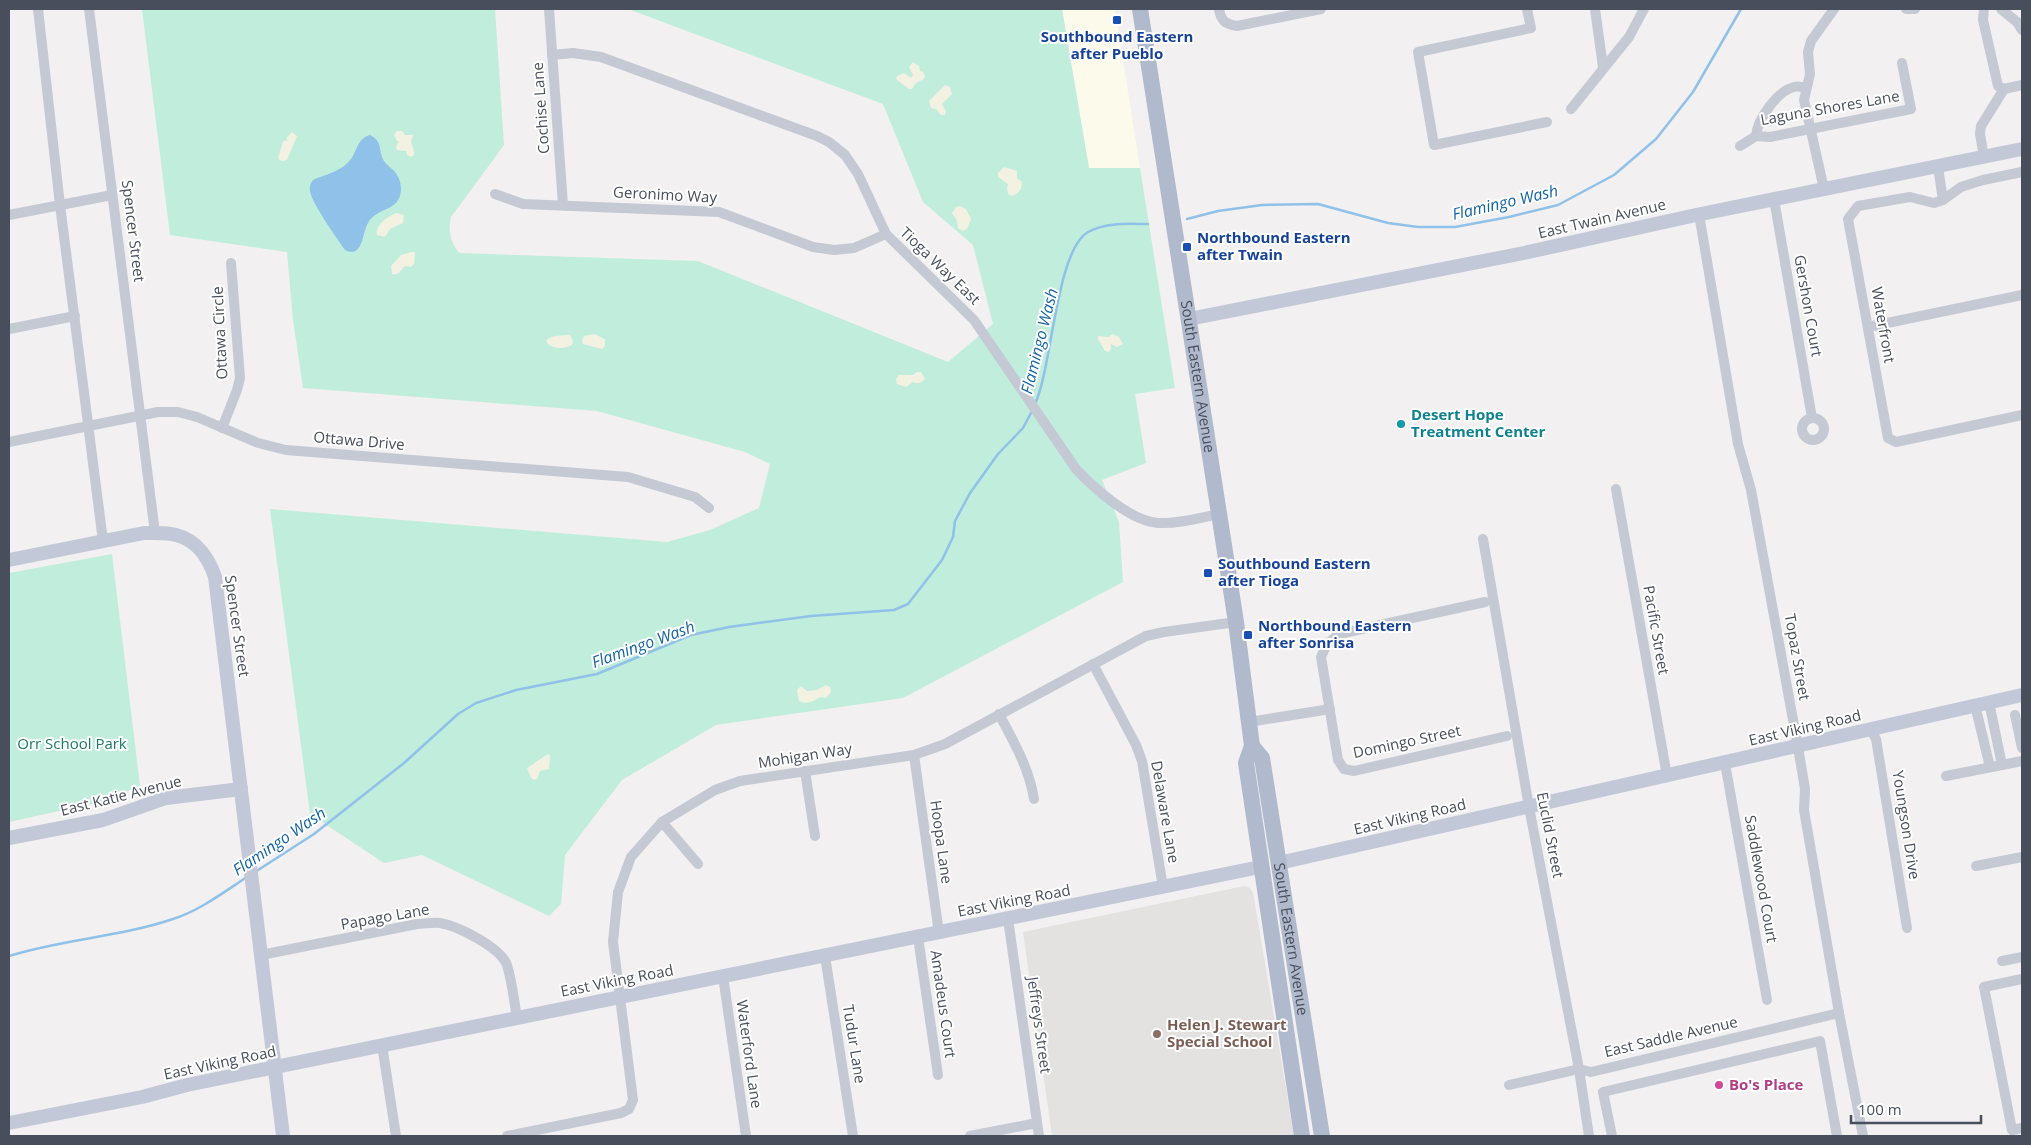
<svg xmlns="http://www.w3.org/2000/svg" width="2031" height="1145" font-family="'Open Sans',sans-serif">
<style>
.commercial{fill:#fbfaeb}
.education{fill:#e3e2e1}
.green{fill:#c1eddc}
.sand{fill:#f2f1e2}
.water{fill:#90c1e8}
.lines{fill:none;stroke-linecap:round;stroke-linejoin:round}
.stream{stroke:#90c1e8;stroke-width:2.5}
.street{stroke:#c4c9d4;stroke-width:10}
.secondary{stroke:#c3c8d8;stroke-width:14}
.primary{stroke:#b1b9cd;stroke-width:16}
.transit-dot{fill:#1a4fb4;stroke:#fff;stroke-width:2}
.culture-dot{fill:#0f9aa8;stroke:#fff;stroke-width:2}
.education-dot{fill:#8d6e63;stroke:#fff;stroke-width:2}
.hotel-dot{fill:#d1479c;stroke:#fff;stroke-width:2}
.labels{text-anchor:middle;stroke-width:4;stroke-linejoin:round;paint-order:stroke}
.transit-label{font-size:15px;font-weight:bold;fill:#164399;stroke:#fff;text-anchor:start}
.street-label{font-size:15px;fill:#484e5c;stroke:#fff}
.culture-label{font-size:15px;font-weight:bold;fill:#0d838f;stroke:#fff;text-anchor:start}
.park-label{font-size:15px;fill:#1c7b62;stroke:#fff}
.education-label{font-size:15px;font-weight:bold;fill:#785e54;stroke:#fff;text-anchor:start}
.hotel-label{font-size:15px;font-weight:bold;fill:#b23c85;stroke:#fff;text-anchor:start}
.water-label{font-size:16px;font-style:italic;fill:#1364a5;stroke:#fff}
</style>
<rect width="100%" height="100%" fill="#f2f0f0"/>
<!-- commercial -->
<path class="commercial" d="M1062 9H1115L1140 168H1089Z"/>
<!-- education -->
<path class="education" d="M1244 886 1249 887 1253 892 1294 1136H1052L1023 932Z"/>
<!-- green -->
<g class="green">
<path d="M142 9H495L504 145 451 217C448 231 450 241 459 253L698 261 948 362 993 324 973 245 923 202 883 104 628 9H1062L1089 168H1140L1175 388 1135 394 1146 463 1102 480 1119 522 1123 582 903 698 716 725 622 780 565 855 561 904 549 916 422 855 384 863 310 814 270 509 667 542 710 530 759 508 770 464 745 452 597 411 303 388 293 320 287 252 170 235Z"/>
<path d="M112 554 140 786 100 802 9 822V573Z"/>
</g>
<!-- sand -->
<g class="sand">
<path d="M913 62 919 66 920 71 923 72 925 76 924 79 916 83 912 89H909L896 79 897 76 904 73 911 78 913 75 909 67Z"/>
<path d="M945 85 950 87 952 94 942 104 946 111 945 115H941L936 109 931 108 929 101Z"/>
<path d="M397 131H402L405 135H413L411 142 414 151V155L411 157 407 155 406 151 397 150 396 146 399 142 397 141 394 135Z"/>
<path d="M292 132 297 136 287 160 282 161 278 159 283 141H287V137Z"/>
<path d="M1004 167 1017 171V178L1022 182C1022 190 1019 193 1012 196L1008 194 1007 188 1008 184 998 177V173Z"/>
<path d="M960 206 966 209 971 219 967 229 963 231 958 228 957 221 952 213 956 207Z"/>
<path d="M396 213 404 215 403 223 390 229 385 237 377 235C375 225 387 217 396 213Z"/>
<path d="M411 252H415L414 264 411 267 405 266C400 270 400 276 392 274L391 266 401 255Z"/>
<path d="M594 334 605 339V346L602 349 583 344 582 340 584 336Z"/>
<path d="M1113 334 1119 337 1123 344 1117 347 1111 344V349L1109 352 1105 351 1098 339V336L1108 337Z"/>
<path d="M566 335H570L573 341 572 345C564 349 551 350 546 341 550 335 559 336 566 335Z"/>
<path d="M917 372H921L925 379C921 383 918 384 913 382L906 387 897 384 896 379 899 375H913Z"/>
<path d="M826 685 830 687 831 692 826 698 821 697C813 701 808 705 799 701L797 690 801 686 807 691 817 690Z"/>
<path d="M548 754 550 756 549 769 540 771 537 779 534 780 531 778 527 768Z"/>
</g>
<!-- water -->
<path class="water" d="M370 135C383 141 378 151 384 161 387 166 394 169 397 175 400 179 401 185 401 190 400 212 376 207 368 223 362 233 363 259 345 250 338 240 311 202 310 191 309 186 311 183 313 180 326 174 343 171 351 159 358 149 357 139 370 135Z"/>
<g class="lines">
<!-- stream -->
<g class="stream">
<path d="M1187 219 1218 211 1262 205 1318 204 1388 223 1418 227H1455L1509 217 1558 205 1614 175 1656 139 1693 92 1741 9"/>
<path d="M1035 404C1052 369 1056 250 1088 232 1106 222 1129 224 1148 224"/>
<path d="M255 872 314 834 404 763 458 714 476 703 516 690 597 674 691 635 729 627 811 616 894 610 908 604 942 560 953 537 955 521 970 493 998 454 1023 428 1032 411"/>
<path d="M9 956C63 939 120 937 173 919 199 911 224 892 247 877"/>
</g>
<!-- street -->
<g class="street">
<path d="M38 9 60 205 103 541"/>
<path d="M89 9 155 533"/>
<path d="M549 9 563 205"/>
<path d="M1219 9C1221 21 1225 24 1237 26L1321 9"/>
<path d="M1527 9 1531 28 1418 52 1434 145 1547 122"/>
<path d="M1595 9 1603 67"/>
<path d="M1906 9H1915"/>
<path d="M1984 9 1983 20 1998 86 2004 89"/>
<path d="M2001 9 2017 22 2022 30"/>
<path d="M552 55 573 53 601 57 817 136 829 142 845 155 858 174 886 234 974 320 1076 469C1094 488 1130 521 1158 523 1178 524 1200 518 1219 514"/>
<path d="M1571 109 1629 37 1644 9"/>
<path d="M1756 136C1757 120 1777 91 1794 87 1797 86 1803 87 1806 88"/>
<path d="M1740 146 1756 136 1770 137 1911 109 1902 63"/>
<path d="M1984 157 1980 134 1981 126 2004 89 2022 85"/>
<path d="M1938 167 1943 200"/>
<path d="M2022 172 1983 180 1961 187 1943 200 1934 203 1910 197 1858 206 1848 219 1888 438 1896 442 2022 415"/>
<path d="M1824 189 1804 100 1810 74 1808 52 1811 41 1834 9"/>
<path d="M495 194 523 204 719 212 813 247 834 250 854 248 886 234"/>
<path d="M1774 199 1812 418"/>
<path d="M1699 214 1738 444 1751 490 1798 747 1805 789 1804 810 1839 1013 1863 1136"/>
<path d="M9 215 112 195"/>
<path d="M1868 327 2022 295"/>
<path d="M9 329 75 316"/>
<circle cx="1813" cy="429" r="11"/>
<path d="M222 428 237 390 240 378 231 263"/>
<path d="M9 442 158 412H178L197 417 258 443 286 450 628 477 695 497 709 508"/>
<path d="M1616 489 1667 776"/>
<path d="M1483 539 1529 807 1579 1069 1589 1136"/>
<path d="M1485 602 1339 634 1327 644 1321 657 1338 760 1344 769 1354 771 1507 736"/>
<path d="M1093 664 1136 745 1142 761 1163 887"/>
<path d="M1989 702 2002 765"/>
<path d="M1975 705 1990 767"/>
<path d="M999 714C1014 742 1029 768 1034 799"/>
<path d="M2015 715 2022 748"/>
<path d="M1249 722 1330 709"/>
<path d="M1870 729 1876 739 1907 928"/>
<path d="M914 755 939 933"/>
<path d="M1725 763 1767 1000"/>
<path d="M805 771 815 836"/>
<path d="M1946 776 2022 761"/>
<path d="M662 822 698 864"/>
<path d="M1976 866 2022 857"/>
<path d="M1008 919 1039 1136"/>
<path d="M918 937 938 1075"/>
<path d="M261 955 417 924C424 924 433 922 440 923 458 926 500 947 507 965 512 981 514 1001 517 1018"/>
<path d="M825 956 853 1136"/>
<path d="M2002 961 2022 957"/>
<path d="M723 976 746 1136"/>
<path d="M2022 979 1984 987 2012 1130 2022 1128"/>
<path d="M382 1045 396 1136"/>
<path d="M1509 1085 1579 1069 1591 1072 1839 1013"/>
<path d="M507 1136 621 1113 629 1109 633 1100 613 942 618 892 631 857 662 822 715 790 740 781 914 755 945 744 1146 636 1164 632 1236 622"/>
<path d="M970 1136 1037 1123"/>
<path d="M1612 1136 1603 1092 1820 1041 1837 1136"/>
</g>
<!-- secondary -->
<g class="secondary">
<path d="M1189 319 1524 253 1696 215 2022 149"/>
<path d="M9 560 144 533C154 533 167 532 176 535 197 540 209 559 215 577L283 1136"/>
<path d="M9 838 103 820 166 798 241 789"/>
<path d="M1279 863 2022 695"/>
<path d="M9 1123 142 1097 187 1085 1260 867"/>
</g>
<!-- primary -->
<g class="primary">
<path id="s1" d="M1140 9 1236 622 1252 746 1246 763 1302 1136"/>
<path id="s2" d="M1252 746 1262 758 1322 1136"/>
</g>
</g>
<!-- markers -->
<g class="transit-dot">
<rect x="1112" y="15" width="10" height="10" rx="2.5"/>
<rect x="1182" y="242" width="10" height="10" rx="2.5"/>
<rect x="1203" y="568" width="10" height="10" rx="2.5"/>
<rect x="1243" y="630" width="10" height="10" rx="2.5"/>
</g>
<circle class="culture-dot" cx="1401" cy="424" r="5"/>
<circle class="education-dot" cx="1157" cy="1034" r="5"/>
<circle class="hotel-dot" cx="1719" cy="1085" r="5"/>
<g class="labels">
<!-- transit labels -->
<g class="transit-label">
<text x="1117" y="42" text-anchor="middle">Southbound Eastern<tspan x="1117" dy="17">after Pueblo</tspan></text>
<text x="1197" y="243">Northbound Eastern<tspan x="1197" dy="17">after Twain</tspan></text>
<text x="1218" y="569">Southbound Eastern<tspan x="1218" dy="17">after Tioga</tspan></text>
<text x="1258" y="631">Northbound Eastern<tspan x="1258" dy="17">after Sonrisa</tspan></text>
</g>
<!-- street labels -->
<g class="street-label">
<text transform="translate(541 108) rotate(-94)" y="5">Cochise Lane</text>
<text transform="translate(1830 108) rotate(-10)" y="5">Laguna Shores Lane</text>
<text transform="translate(665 195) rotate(3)" y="5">Geronimo Way</text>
<text transform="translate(1602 219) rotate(-13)" y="5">East Twain Avenue</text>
<text transform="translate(133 231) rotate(83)" y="5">Spencer Street</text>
<text transform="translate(940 266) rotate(44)" y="5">Tioga Way East</text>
<text transform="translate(1808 306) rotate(80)" y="5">Gershon Court</text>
<text transform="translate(1883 325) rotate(80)" y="5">Waterfront</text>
<text transform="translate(220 333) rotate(-93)" y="5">Ottawa Circle</text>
<text dy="5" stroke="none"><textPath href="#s1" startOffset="372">South Eastern Avenue</textPath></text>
<text transform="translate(359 441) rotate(5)" y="5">Ottawa Drive</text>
<text transform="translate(237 626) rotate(82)" y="5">Spencer Street</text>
<text transform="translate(1656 630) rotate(80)" y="5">Pacific Street</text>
<text transform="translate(1797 657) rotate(80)" y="5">Topaz Street</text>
<text transform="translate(1805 728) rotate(-13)" y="5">East Viking Road</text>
<text transform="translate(1407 742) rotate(-12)" y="5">Domingo Street</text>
<text transform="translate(805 756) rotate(-9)" y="5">Mohigan Way</text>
<text transform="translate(121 796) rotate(-14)" y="5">East Katie Avenue</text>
<text transform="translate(1165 812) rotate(80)" y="5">Delaware Lane</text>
<text transform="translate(1410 817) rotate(-13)" y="5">East Viking Road</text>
<text transform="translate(1906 825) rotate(81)" y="5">Youngson Drive</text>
<text transform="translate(1550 835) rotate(79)" y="5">Euclid Street</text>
<text transform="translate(941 842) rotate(82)" y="5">Hoopa Lane</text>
<text transform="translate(1761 879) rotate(80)" y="5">Saddlewood Court</text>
<text transform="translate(1014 901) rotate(-11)" y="5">East Viking Road</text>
<text transform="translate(385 917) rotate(-10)" y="5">Papago Lane</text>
<text dy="5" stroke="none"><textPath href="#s2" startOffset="199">South Eastern Avenue</textPath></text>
<text transform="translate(617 981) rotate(-11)" y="5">East Viking Road</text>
<text transform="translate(943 1004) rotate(82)" y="5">Amadeus Court</text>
<text transform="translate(1039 1025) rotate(82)" y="5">Jeffreys Street</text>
<text transform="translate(1671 1037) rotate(-13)" y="5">East Saddle Avenue</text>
<text transform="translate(854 1044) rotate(81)" y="5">Tudur Lane</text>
<text transform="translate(749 1054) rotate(82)" y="5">Waterford Lane</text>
<text transform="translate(220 1063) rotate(-12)" y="5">East Viking Road</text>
</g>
<!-- culture labels -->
<g class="culture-label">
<text x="1411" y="420">Desert Hope<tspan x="1411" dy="17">Treatment Center</tspan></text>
</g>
<!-- park labels -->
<g class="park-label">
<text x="72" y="749">Orr School Park</text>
</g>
<!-- education labels -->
<g class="education-label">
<text x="1167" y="1030">Helen J. Stewart<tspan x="1167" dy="17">Special School</tspan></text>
</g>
<!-- hotel labels -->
<g class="hotel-label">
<text x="1729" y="1090">Bo's Place</text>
</g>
<!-- water labels -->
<g class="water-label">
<text transform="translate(1505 202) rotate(-13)" y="6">Flamingo Wash</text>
<text transform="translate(1039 341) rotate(-76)" y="6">Flamingo Wash</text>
<text transform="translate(643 644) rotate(-20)" y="6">Flamingo Wash</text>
<text transform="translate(279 841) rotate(-34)" y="6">Flamingo Wash</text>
</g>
</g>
<!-- border -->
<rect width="2031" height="1145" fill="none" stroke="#484e5c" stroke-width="20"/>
<!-- scale -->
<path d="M1851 1115v8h130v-8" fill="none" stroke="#484e5c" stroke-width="2.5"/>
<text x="1858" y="1115" font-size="15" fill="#484e5c" stroke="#ffffff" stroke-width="4" paint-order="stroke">100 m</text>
</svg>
